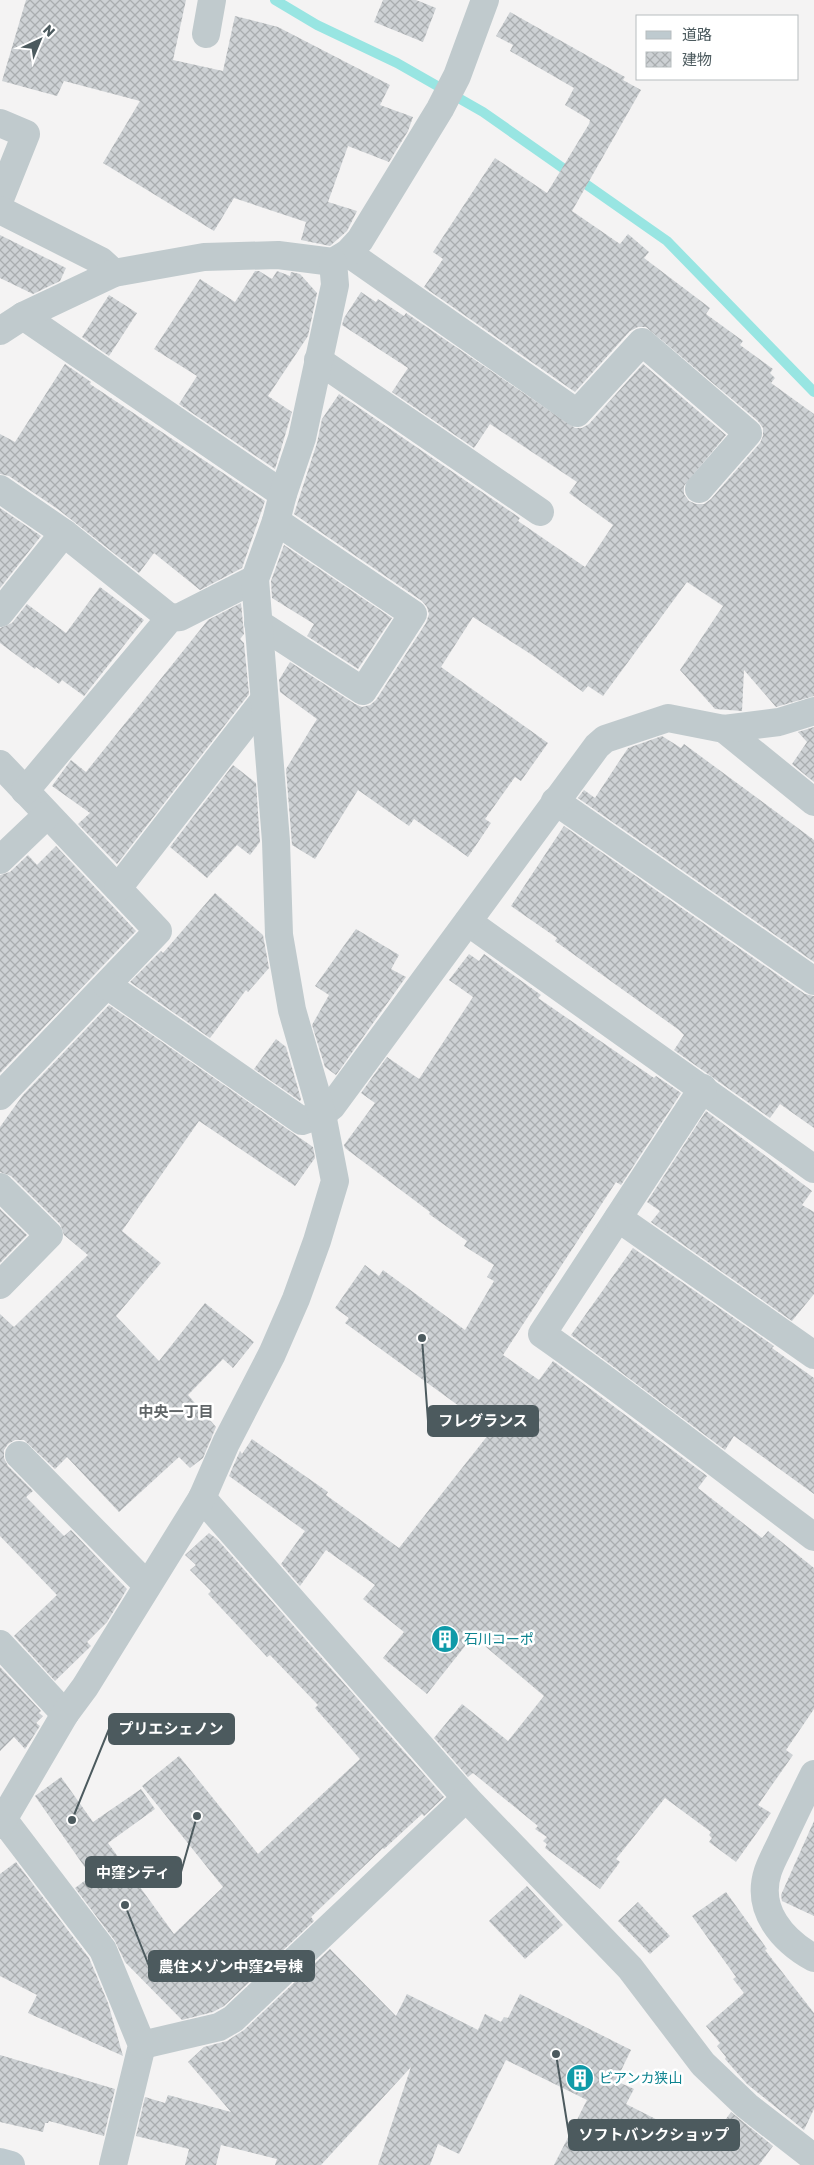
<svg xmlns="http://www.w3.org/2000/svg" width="814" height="2165" font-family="Rubik,'Noto Sans JP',sans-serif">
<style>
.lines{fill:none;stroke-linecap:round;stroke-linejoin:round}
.stream{stroke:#98e5e2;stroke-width:10}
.building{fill:url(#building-cross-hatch)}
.street{stroke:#c0cacd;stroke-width:28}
.secondary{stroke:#becacf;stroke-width:28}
.labels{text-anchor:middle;stroke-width:5;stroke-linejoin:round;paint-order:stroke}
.culture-label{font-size:14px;fill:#0d838f;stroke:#fff;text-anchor:start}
.neighbourhood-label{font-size:15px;font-weight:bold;fill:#606567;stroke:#fff}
.leader{fill:none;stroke:#4c5a5e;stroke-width:2}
.callout-dot{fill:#4c5a5e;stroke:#fff;stroke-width:2}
.callout{fill:#4c5a5e;stroke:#4c5a5e;stroke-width:2}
.callout-label{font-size:15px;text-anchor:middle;font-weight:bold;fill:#fff}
</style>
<defs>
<pattern id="building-cross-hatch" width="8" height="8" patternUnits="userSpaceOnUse" patternTransform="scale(1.25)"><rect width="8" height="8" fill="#cdd1d4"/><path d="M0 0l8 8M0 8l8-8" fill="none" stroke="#a9adaf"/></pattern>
</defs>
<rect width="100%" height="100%" fill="#f4f3f3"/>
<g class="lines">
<!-- stream -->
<path class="stream" d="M275 0 317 25 397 63 483 112 667 241 814 392"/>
</g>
<!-- building -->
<g class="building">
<path d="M26 0H186L173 60 223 71 235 16 278 27 390 85 380 105 413 117 408 131 389 162 348 146 328 202 357 211 347 231 330 246 301 240 306 222 234 198 214 231 103 163 140 101 64 81 57 96 2 81Z"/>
<path d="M383 0H416L436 8 423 42 374 22Z"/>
<path d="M510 12 625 77 623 80 641 90 572 211 620 244 628 234 649 252 644 258 710 308 706 314 743 341 740 345 773 369 770 373 775 378 771 383 814 414V696L776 707 744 670 742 711 715 709 680 670 723 606 687 582 603 696 588 686 583 692 532 655 473 617 441 667 548 743 521 781 515 777 485 819 491 823 468 857 414 819 409 826 358 790 315 859 292 845 286 769 317 719 280 692 279 680 290 662 355 704 362 707 370 705 376 700 426 623 429 614 427 607 422 601 294 514 317 443 322 419 339 394 520 518 518 521 585 567 613 525 569 493 577 482 490 424 474 448 392 392 408 368 342 325 344 318 361 292 376 302 378 299 404 316 406 313 575 428H582L589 424 643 364 726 435 684 486V494L689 501 696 504H704L711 499 760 443 763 436V428L758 421 646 327H638L630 331 575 392 424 287 443 259 433 252 495 158 547 193 589 124 590 120 565 105 574 88 510 51 513 45 496 36Z"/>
<path d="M0 235 66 268 60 281 33 294 0 278Z"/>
<path d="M255 271H259L272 279 277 271 290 276 291 272 300 274 317 293 308 336 268 396 292 412 275 469 179 404 197 376 154 349 200 279 235 302Z"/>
<path d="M109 295 137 313 109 356 82 337Z"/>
<path d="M65 364 91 382 90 384 265 501 242 568 200 590 154 553 139 573 59 510 9 476 0 474V434L15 442Z"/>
<path d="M0 508 41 536 0 588Z"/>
<path d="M284 545 392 618 358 669 307 636 314 624 272 598 271 581Z"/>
<path d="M100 587 144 620 84 696 62 680 59 684 36 667 35 669 0 643V628L12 623 27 604 66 633Z"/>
<path d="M241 603 244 634 240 639 244 643 249 694 117 864 78 824 90 813 52 786 71 760 86 772 208 620Z"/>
<path d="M814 727V782L792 764 807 742 798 732Z"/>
<path d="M662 736 681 748 684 744 814 840V962L578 798 584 790 595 798 628 748Z"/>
<path d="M233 765 256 783 260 842 250 855 237 845 207 878 170 847Z"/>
<path d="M564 826 805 994 814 996V1128L780 1104 770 1118 674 1050 684 1035 679 1030 555 941 557 938 511 906Z"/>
<path d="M56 846 136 931 0 1073V875L10 872 28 855 37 865Z"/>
<path d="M215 893 263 935 269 968 248 992 246 990 210 1038 130 982 161 951 163 953Z"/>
<path d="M356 929 399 955 391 969 406 977 336 1075 325 1067 312 1025 329 995 315 986Z"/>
<path d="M469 954 479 961 484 954 541 995 538 998 654 1078 656 1076 681 1093 621 1185 616 1182 503 1355 539 1380 553 1361 707 1476 698 1488 762 1538 768 1531 814 1568V1709L786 1750 793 1755 758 1805 771 1813 736 1862 709 1842 712 1838 709 1835 711 1832 665 1798 616 1859 620 1862 600 1889 545 1848 547 1844 543 1841 547 1837 535 1829 538 1826 473 1773 468 1777 434 1738 462 1704 508 1741 544 1696 473 1636 427 1694 383 1658 404 1632 363 1599 375 1585 326 1550 300 1586 281 1564 305 1531 229 1476 240 1451 242 1454 252 1439 328 1492 326 1495 399 1548 492 1430 345 1323 349 1318 335 1308 365 1265 379 1276 383 1270 465 1330 494 1281 487 1277 494 1265 464 1246 467 1241 429 1214 430 1212 345 1148 344 1145 375 1103 361 1093 387 1057 419 1079 473 997 449 980Z"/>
<path d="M109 1005 313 1147 315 1158 295 1186 199 1121 122 1231 161 1263 116 1316 159 1361 205 1303 254 1342 233 1368 223 1359 188 1395 216 1427 203 1458 190 1468 179 1457 119 1512 67 1457 55 1469 24 1440H15L8 1444 4 1450V1458L8 1466 33 1491 26 1497 64 1536 71 1530 127 1589 107 1622 87 1642 91 1646 55 1681 14 1636 57 1595 0 1536V1314L14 1327 88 1255 64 1235 60 1224 11 1176 0 1172V1127L23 1095Z"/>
<path d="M276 1039 286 1047 301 1099 300 1101 254 1069Z"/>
<path d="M706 1111 812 1191 802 1205 814 1212V1294L792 1321 651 1222 660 1211 647 1202Z"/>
<path d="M0 1209 27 1235 0 1263Z"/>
<path d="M633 1248 774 1346 772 1348 814 1378V1494L734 1436 725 1450 571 1335Z"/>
<path d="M209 1533 217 1539 444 1797 424 1816 422 1814 384 1849 383 1848 311 1917 314 1921 224 2006 213 2012 182 2020 125 1962 115 1941 75 1888 91 1876 35 1796 61 1777 93 1822 141 1789 155 1809 108 1843 174 1934 223 1887 142 1786 179 1756 258 1854 360 1759 315 1708 318 1705 270 1655 267 1657 208 1594 211 1591 190 1570 196 1565 185 1555Z"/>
<path d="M0 1667 41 1711 39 1713 43 1716 36 1723 40 1726 25 1749 14 1737 0 1751Z"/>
<path d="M814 1821V1916L782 1901 781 1895Z"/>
<path d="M16 1862 89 1958 108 2003 123 2056 28 2013 37 1995 0 1976V1874Z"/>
<path d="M527 1886 563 1925 525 1959 489 1921Z"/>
<path d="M726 1892 767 1949 765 1950 814 2013V2109L804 2130 747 2084 725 2059 726 2057 717 2046 720 2043 706 2026 744 1993 733 1979 736 1977 692 1916Z"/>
<path d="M638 1902 670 1936 650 1954 618 1921Z"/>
<path d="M330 1949 396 2016 407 1994 478 2030 485 2014 501 2022 504 2017 508 2018 520 1994 631 2050 616 2081 634 2089 626 2104 707 2145 731 2112 773 2146 759 2165H554L587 2100 506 2060 459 2154 438 2144 430 2165H378L411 2067 321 2165H275L277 2159 221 2145 216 2165H185L189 2149 136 2136 145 2097 165 2103 168 2095 231 2112 188 2062 204 2047 227 2041 244 2030Z"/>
<path d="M0 2055 115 2089 104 2136 49 2121 48 2123H45L43 2132 0 2122Z"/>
</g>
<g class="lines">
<!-- street -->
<g class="street">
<path d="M206 34 212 0"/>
<path d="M0 123 26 134 0 199"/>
<path d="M0 210 101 261 114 273"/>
<path d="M348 253 577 413 642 342 748 433 699 489"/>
<path d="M23 316 283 494"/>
<path d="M0 331 23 316 114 273 204 257 278 255 333 262 348 253 360 240 440 109 457 76 485 0"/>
<path d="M318 360 540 512"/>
<path d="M0 489 64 533"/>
<path d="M0 613 64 533 170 618"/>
<path d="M258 623 363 691 413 614 276 521"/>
<path d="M724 729 814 802"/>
<path d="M0 764 158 931 0 1096"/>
<path d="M25 791 170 618 180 617 255 579"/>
<path d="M555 801 814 981"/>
<path d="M0 860 47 815"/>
<path d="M118 888 264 700"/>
<path d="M468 922 814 1169"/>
<path d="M107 985 302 1121 322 1114 332 1106 597 746 605 739 668 718 724 729 779 722 814 711"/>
<path d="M703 1088 542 1334C635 1399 723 1469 814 1537"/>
<path d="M0 1187 49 1235 0 1285"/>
<path d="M618 1218 814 1355"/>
<path d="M19 1455 147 1585"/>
<path d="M202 1498 466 1798 630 1968 703 2064 747 2106 814 2158"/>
<path d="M0 1644 65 1714"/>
<path d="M814 1774C804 1794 794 1815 784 1836 779 1848 772 1859 768 1871 755 1910 783 1941 814 1958"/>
<path d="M3 1819 103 1950 142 2045 113 2165"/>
<path d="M0 1825 65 1714 85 1687 202 1498 226 1443 272 1354 296 1299 317 1241 335 1181 322 1114 292 1010 279 935 276 841 255 579 276 521 283 494 302 438 335 285 333 262"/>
<path d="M142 2045 219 2027 233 2019 466 1798"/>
</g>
<!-- secondary -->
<path class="secondary" d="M0 2162 11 2165"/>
</g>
<!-- icons -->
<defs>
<g id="building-disc" transform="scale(1.4375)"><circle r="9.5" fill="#0f9aa8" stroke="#fff"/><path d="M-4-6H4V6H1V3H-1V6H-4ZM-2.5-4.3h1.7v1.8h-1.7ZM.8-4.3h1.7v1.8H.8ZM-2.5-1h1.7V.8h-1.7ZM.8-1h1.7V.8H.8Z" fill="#fff"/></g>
</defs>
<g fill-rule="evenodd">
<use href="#building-disc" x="445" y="1639"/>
<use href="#building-disc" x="580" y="2078"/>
</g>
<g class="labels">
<!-- culture labels -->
<g class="culture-label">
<text x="464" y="1644">石川コーポ</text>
<text x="599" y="2083">ビアンカ狭山</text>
</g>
<!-- neighbourhood labels -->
<g class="neighbourhood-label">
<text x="176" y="1417">中央一丁目</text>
</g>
</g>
<!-- callouts -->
<path class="leader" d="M422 1338L428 1421M72 1820L109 1729M197 1816L181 1872M125 1905L149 1966M556 2054L569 2135"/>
<g class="callout-dot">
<circle cx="422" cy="1338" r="5"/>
<circle cx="72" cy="1820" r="5"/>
<circle cx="197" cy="1816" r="5"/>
<circle cx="125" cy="1905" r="5"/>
<circle cx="556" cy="2054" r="5"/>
</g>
<g class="callout">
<rect x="428" y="1406" width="110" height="30" rx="5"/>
<rect x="109" y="1714" width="125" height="30" rx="5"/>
<rect x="86" y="1857" width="95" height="30" rx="5"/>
<rect x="149" y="1951" width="165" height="30" rx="5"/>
<rect x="569" y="2120" width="170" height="30" rx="5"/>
</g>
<g class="callout-label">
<text x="483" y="1426">フレグランス</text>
<text x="171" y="1734">プリエシェノン</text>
<text x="133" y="1878">中窪シティ</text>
<text x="231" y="1972">農住メゾン中窪2号棟</text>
<text x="654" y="2140">ソフトバンクショップ</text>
</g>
<!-- legend -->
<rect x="636" y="15" width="162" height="65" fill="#ffffff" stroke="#b7bdbf"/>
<rect x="646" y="31" width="25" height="8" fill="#becacf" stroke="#b7bdbf"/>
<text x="682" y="40" font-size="15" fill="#4c5a5e">道路</text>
<rect x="646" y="52" width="25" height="15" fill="url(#building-cross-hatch)" stroke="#b7bdbf"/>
<text x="682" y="65" font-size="15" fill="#4c5a5e">建物</text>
<!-- north arrow -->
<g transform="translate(40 40) rotate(44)" stroke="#ffffff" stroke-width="4" paint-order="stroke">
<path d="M0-4L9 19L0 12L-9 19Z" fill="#4c5a5e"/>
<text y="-8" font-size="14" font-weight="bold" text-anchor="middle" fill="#4c5a5e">N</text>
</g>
</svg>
